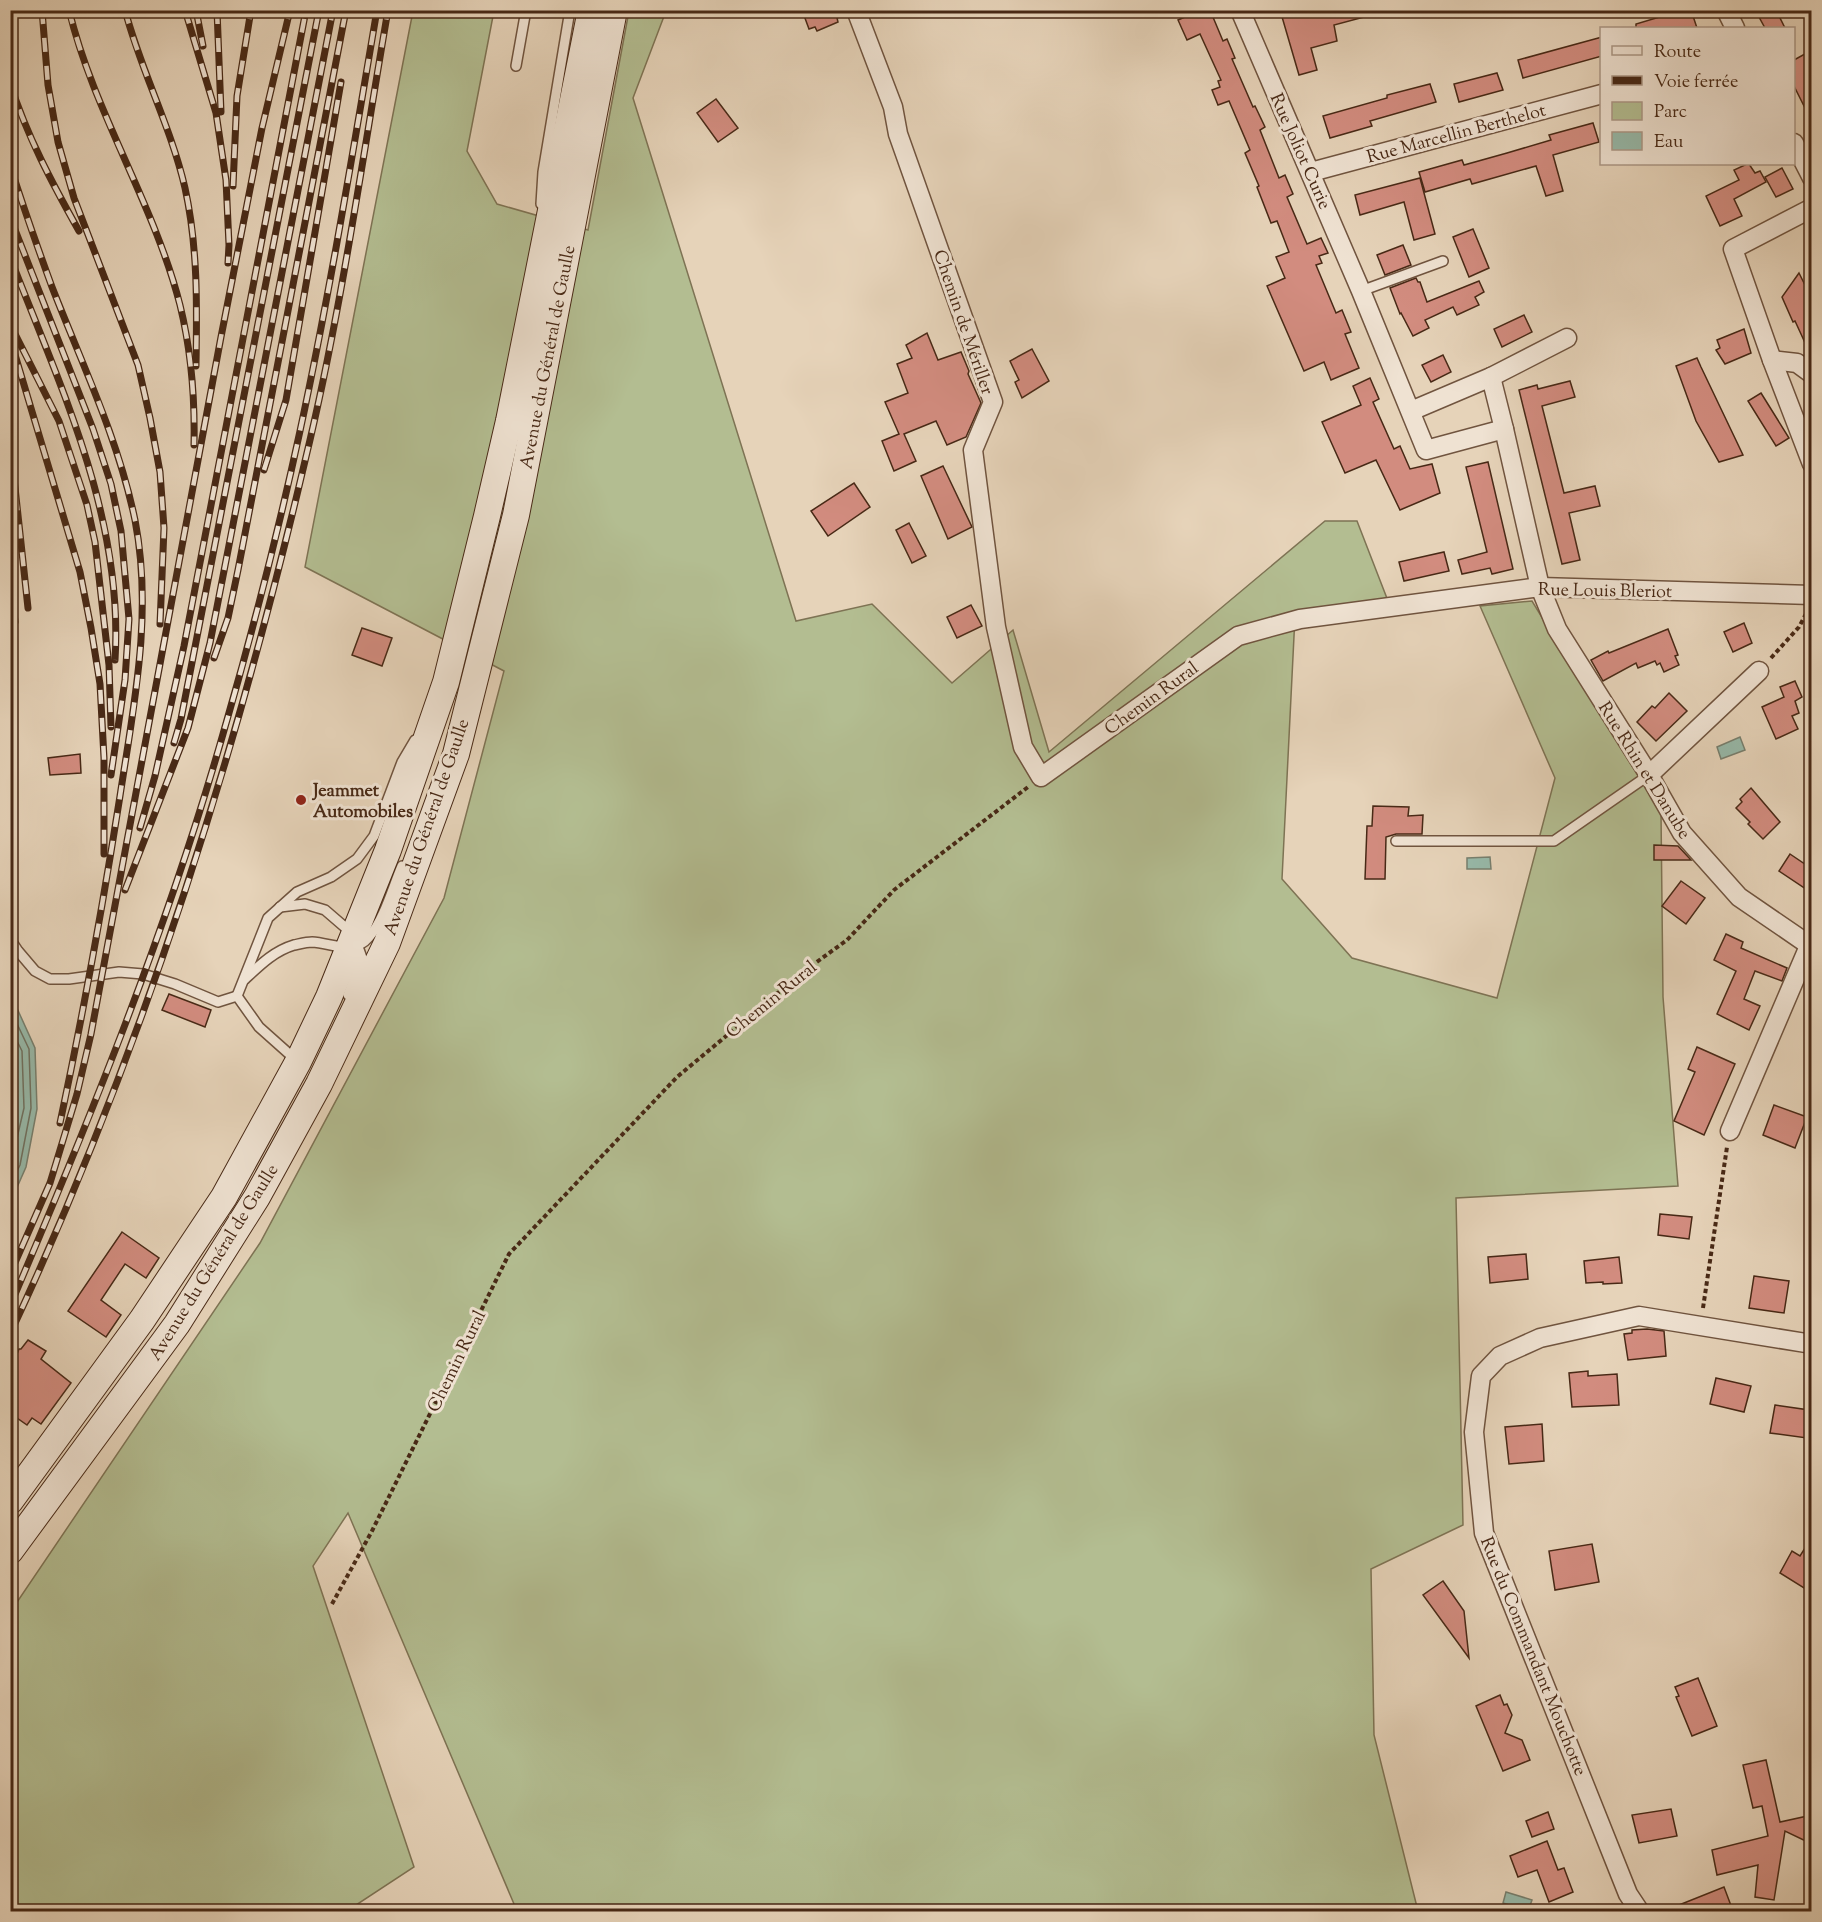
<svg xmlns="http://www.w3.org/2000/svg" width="1822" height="1922" font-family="'Sorts Mill Goudy',serif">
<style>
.green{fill:#b3bd91;stroke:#7e7354;stroke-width:1.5}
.water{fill:#97b9a9;stroke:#777f6e;stroke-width:1.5}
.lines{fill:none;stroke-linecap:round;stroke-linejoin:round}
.shore{stroke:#707160;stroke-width:1.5}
.building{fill:#d28c7f;stroke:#482916;stroke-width:1.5}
.service-casing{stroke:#70543f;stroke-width:12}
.minor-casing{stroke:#70543f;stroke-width:21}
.secondary-casing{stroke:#482916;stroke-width:28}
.path{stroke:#482916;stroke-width:4;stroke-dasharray:4.5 3;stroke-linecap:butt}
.service{stroke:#efe2d2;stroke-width:9}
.minor{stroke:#efe2d2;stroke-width:18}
.secondary{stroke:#efe2d2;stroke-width:26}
.rail-casing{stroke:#482916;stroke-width:7}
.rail{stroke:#efe2d2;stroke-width:4.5;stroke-dasharray:14;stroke-linecap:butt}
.poi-dot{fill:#8f2418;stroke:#efe2d2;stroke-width:2}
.labels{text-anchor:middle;stroke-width:6;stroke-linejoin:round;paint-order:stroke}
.street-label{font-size:18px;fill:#482916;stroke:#efe2d2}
.poi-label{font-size:18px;font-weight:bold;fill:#482916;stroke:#efe2d2;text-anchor:start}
</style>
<rect width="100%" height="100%" fill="#e6d3b9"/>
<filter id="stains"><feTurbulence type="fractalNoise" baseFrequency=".00333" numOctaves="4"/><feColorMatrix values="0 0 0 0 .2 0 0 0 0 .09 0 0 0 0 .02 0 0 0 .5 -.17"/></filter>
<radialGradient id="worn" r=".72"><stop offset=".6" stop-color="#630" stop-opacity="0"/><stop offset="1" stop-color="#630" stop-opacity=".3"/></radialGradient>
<!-- green -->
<path class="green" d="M413 11H494L467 151 497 204 588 230 629 11H666L633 98 796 621 872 604 952 683 1013 630 1049 752 1325 521H1357L1388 601 1295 616 1282 879 1352 958 1497 998 1555 778 1480 606 1532 601 1661 813 1663 997 1678 1186 1456 1198 1463 1525 1371 1569 1374 1735 1418 1911H517L348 1513 313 1566 414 1867 347 1911 11 1912V1611L260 1243 444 898 504 671 305 567Z"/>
<!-- water -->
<g class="water">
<path d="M1740 737 1745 750 1721 759 1717 747Z"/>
<path d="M1490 857 1491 869H1467V858Z"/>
<path d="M11 995 35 1048 37 1109 26 1167 11 1201Z"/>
<path d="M1506 1892 1532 1900 1528 1911 1503 1903Z"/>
</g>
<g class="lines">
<!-- shore -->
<g class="shore">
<path d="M10 1009 29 1049 31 1108 20 1165 10 1186"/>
<path d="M10 1027 22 1051 24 1108 10 1168"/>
<path d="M10 1048 13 1054 14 1107 10 1128"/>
</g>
</g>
<!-- building -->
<g class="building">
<path d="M802 10H845L846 14 837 18 838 22 817 31 815 27 809 29Z"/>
<path d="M1201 10H1210L1223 41 1227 39 1235 58 1232 59 1253 107 1255 106 1265 127 1260 130 1279 178 1285 175 1293 194 1287 197 1307 244 1321 238 1328 253 1319 256 1322 263 1316 265 1336 313 1342 310 1351 332 1345 334 1359 368 1331 380 1324 362 1304 371 1267 286 1285 278 1276 257 1289 252 1277 221 1271 223 1257 187 1259 186 1245 153 1250 150 1229 101 1218 105 1212 90 1220 87 1218 81 1221 80 1200 34 1187 40 1178 20Z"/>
<path d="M1280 10H1367L1368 16 1334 25 1337 41 1311 48 1317 70 1299 75Z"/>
<path d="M1683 10H1691L1697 28H1636V24Z"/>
<path d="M1771 10H1776L1785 28H1765L1759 17Z"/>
<path d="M1602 37V56L1523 78 1518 60Z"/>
<path d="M1812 50V122L1794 86V60Z"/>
<path d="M1497 73 1503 90 1459 102 1454 84Z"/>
<path d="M1430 84 1436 102 1370 121 1372 126 1330 138 1323 116 1387 98V95Z"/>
<path d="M716 99 738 128 718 142 697 113Z"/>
<path d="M1593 123 1599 142 1553 155 1563 191 1546 196 1536 166 1472 184 1470 179 1425 192 1419 172 1462 160 1464 165 1507 153 1551 140 1549 135Z"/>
<path d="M1747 164H1749L1755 173 1760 171 1766 182 1734 199 1742 216 1720 226 1706 196 1739 180 1734 170Z"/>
<path d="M1782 168 1793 189 1776 197 1765 177Z"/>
<path d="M1420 178 1435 234 1414 240 1404 202 1360 215 1355 195Z"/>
<path d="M1473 229 1489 268 1469 277 1453 237Z"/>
<path d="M1403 245 1411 265 1385 275 1377 255Z"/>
<path d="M1799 273 1807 289 1812 287V358L1795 321 1793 322 1782 297Z"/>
<path d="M1416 278 1418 282H1420L1427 302 1479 281 1484 292 1475 297 1479 305 1457 315 1453 307 1425 320 1429 328 1413 336 1401 313 1400 314 1390 288Z"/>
<path d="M1524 315 1532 332 1502 347 1494 329Z"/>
<path d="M1744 329 1751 353 1725 364 1716 350 1720 348 1717 340Z"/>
<path d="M927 333 938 360 961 352 969 371 968 374 981 403 966 437 947 445 936 421 904 434 916 461 894 471 882 441 899 434 885 402 908 393 897 364 912 358 906 345Z"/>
<path d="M1032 349 1049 381 1022 398 1015 382 1019 380 1010 361Z"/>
<path d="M1443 355 1451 372 1431 382 1422 365Z"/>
<path d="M1697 358 1701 367 1743 455 1719 462 1696 421 1676 366Z"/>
<path d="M1370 378 1379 399 1373 402 1394 449 1400 446 1410 469 1432 464 1440 493 1400 510 1376 460 1345 473 1322 422 1361 405 1353 386Z"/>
<path d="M1570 381 1575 397 1542 406 1564 493 1595 486 1600 506 1569 513 1580 560 1562 564 1519 390 1537 385 1538 389Z"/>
<path d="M1761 393 1789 438 1776 446 1748 401Z"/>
<path d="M1488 462 1513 569 1492 574 1490 568 1462 574 1458 560 1487 552 1466 467Z"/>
<path d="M943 466 972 527 948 539 921 476Z"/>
<path d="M854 483 870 507 828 536 811 511Z"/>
<path d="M909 523 926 556 912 563 896 530Z"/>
<path d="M1444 552 1449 571 1404 581 1399 562Z"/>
<path d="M971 605 982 626 957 638 947 617Z"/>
<path d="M1744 623 1752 643 1733 652 1724 632Z"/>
<path d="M362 628 392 638 382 666 352 655Z"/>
<path d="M1668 629 1678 655 1675 656 1679 665 1664 672 1660 663 1657 665 1655 661 1638 668 1636 663 1603 681 1591 660 1608 651 1609 653Z"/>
<path d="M1795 681 1802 697 1795 701 1799 713 1792 716 1798 729 1776 739 1762 707 1784 697 1780 687Z"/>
<path d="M1669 693 1687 711 1656 741 1637 722 1652 706 1655 708Z"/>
<path d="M80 754 81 773 50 775 48 758Z"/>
<path d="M1751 788 1780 822 1763 839 1748 824 1750 822 1736 808 1742 802 1740 799Z"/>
<path d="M1373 806 1409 807 1408 816 1423 815 1422 834H1396L1386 837 1385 879H1365L1367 826H1372Z"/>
<path d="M1654 845 1678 846 1691 860H1654Z"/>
<path d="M1790 854 1812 869V893L1779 871Z"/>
<path d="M1681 881 1705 898 1686 924 1662 906Z"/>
<path d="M1726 934 1743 942 1741 948 1787 968 1782 981 1755 971 1744 999 1760 1006 1749 1030 1717 1014 1736 971 1714 960Z"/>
<path d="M169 994 211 1010 205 1027 162 1010Z"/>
<path d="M1697 1047 1735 1064 1704 1135 1674 1121 1695 1072 1688 1069Z"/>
<path d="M1774 1105 1807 1117 1795 1148 1763 1135Z"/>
<path d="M1660 1214 1692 1217 1689 1239 1658 1235Z"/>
<path d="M122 1232 159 1258 146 1278 125 1264 101 1300 121 1315 106 1337 68 1311Z"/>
<path d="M1526 1254 1528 1279 1490 1283 1488 1257Z"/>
<path d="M1619 1257 1622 1283 1603 1284V1282L1586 1283 1584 1261Z"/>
<path d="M1754 1276 1789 1281 1784 1313 1749 1308Z"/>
<path d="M1647 1329 1664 1331 1666 1356 1628 1360 1624 1334 1632 1333V1330Z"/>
<path d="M28 1340 46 1351 41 1359 71 1383 41 1424 32 1418 27 1425 10 1413V1372L19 1349H21Z"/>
<path d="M1588 1371V1376L1617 1374 1619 1405 1572 1407 1569 1373Z"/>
<path d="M1716 1378 1751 1386 1744 1412 1710 1404Z"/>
<path d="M1775 1405 1809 1410 1808 1419 1811 1420 1807 1438 1770 1433Z"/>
<path d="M1542 1424 1544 1461 1509 1464 1505 1427Z"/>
<path d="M1812 1537V1593L1780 1573 1792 1551 1800 1556Z"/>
<path d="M1592 1544 1599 1582 1555 1590 1549 1551Z"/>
<path d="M1443 1581 1464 1611 1469 1658 1423 1595Z"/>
<path d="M1698 1678 1717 1726 1692 1736 1676 1697 1679 1696 1675 1687Z"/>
<path d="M1500 1695 1504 1705 1507 1704 1512 1715 1505 1733 1522 1740 1530 1760 1503 1771 1476 1706Z"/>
<path d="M1766 1760 1780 1822 1812 1815V1844L1785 1831 1774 1900 1755 1897 1758 1865 1717 1875 1712 1850 1768 1836 1762 1806 1753 1808 1743 1765Z"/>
<path d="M1671 1809 1677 1836 1639 1843 1632 1815Z"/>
<path d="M1548 1812 1554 1829 1532 1837 1526 1821Z"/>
<path d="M1547 1841 1558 1870 1564 1868 1573 1892 1549 1902 1537 1870 1518 1877 1510 1856Z"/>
<path d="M1724 1887 1733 1911H1664Z"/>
</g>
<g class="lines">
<!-- service casing -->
<g class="service-casing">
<g id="service">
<path d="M516 66 526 10"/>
<path d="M541 204 543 172 570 10"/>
<path d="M1361 291 1443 261"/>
<path d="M1396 841H1554L1649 775"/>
<path d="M280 907 305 904 325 910 354 935 362 958 348 995"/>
<path d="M10 939 18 951 35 971 50 979H69L119 972 143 974 175 984 218 1002 237 996"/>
<path d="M245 979C260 965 274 951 294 945 299 944 307 942 312 942 332 943 353 956 369 937 384 920 393 887 402 866"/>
<path d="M237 996 268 918 297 892 331 877 357 859 374 836 402 762 415 740"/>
<path d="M237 996 259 1027 296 1060"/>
</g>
</g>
<!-- minor casing -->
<g class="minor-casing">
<g id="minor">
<path d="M856 10 893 107 898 134 993 402 973 450 996 627 1023 747 1041 777 1238 636 1300 619 1540 587 1812 595"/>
<path d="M1240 10 1361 291 1426 450 1504 429 1491 377 1411 411"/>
<path d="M1726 10 1735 28"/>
<path d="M1794 143 1812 178"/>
<path d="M1311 172 1602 94"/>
<path d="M1812 208 1733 249 1772 360 1812 464"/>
<path d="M1772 360 1797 363 1812 374"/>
<path d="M1491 377 1567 338"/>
<path d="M1504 429 1540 587 1557 629 1649 775 1682 833 1739 897 1812 947"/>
<path d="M1649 775 1759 671"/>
<path d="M1730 1131 1809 946"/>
<path d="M1640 1912 1628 1894 1484 1533 1474 1432 1481 1376 1500 1356 1540 1338 1639 1316 1812 1344"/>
</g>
</g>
<!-- secondary casing -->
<g class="secondary-casing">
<g id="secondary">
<path d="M10 1501 142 1320 224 1197 298 1062 329 997 388 850 446 682 487 516 509 421 591 10"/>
<path d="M10 1551 177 1324 257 1197 319 1084 387 943 456 754 516 515 614 10"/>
</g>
</g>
<!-- path -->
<g class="path">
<path d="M1771 658 1799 627 1807 612"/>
<path d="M1703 1308 1727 1147"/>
<path d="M332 1604 372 1531 509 1254 677 1077 803 972 847 940 894 890 1028 787"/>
</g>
<!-- service -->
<use href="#service" class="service"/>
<!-- minor -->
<use href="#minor" class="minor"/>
<!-- secondary -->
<use href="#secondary" class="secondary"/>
<!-- rail casing -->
<g class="rail-casing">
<g id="rail">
<path d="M42 10 48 85 58 142 74 198 138 365 150 418 160 472 164 528 160 624"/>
<path d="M69 10C94 113 154 203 180 305 191 350 195 399 194 445"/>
<path d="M125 10C141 71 171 127 185 188 198 247 197 306 196 366"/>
<path d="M185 10 216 113 226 180 229 245 228 263"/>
<path d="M196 10 203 46"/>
<path d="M217 10 221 112"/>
<path d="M10 83C27 136 52 183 79 231"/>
<path d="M10 165C23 206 37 246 52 287 82 364 118 438 135 520 153 613 134 704 120 796 103 905 83 1014 60 1123"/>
<path d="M233 186 237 96 251 10"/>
<path d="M10 217 93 429 111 484 121 531 129 619 125 680 111 775"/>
<path d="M10 257C60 386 124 518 115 660"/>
<path d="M10 324 59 421 87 505 95 542 109 665 111 727"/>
<path d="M10 338 80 572 91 628 100 684 104 758V854"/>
<path d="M10 441 28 608"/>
<path d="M264 470 286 400 341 82"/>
<path d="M10 577 15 622"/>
<path d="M214 658 228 618 238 570 346 10"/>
<path d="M174 743 181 719 319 10"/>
<path d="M140 828 155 776 184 646 306 10"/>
<path d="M125 890 188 728 210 643 333 10"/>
<path d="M10 1274 50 1183 77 1094 91 1034 221 337 262 128 290 10"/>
<path d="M10 1306C90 1119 167 930 223 734 252 634 278 533 300 431 330 292 353 151 377 10"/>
<path d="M10 1334C141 1055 235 760 305 461 341 313 362 161 388 10"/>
</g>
</g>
<!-- rail -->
<use href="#rail" class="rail"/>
</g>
<!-- markers -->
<circle class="poi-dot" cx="301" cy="800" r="6"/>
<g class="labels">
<!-- street labels -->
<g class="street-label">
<text transform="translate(1456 133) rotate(-15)" y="6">Rue Marcellin Berthelot</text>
<text transform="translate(1301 151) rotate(66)" y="6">Rue Joliot Curie</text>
<text transform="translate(964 322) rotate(71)" y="6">Chemin de Mériller</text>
<text transform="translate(547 357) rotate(-79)" y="6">Avenue du Général de Gaulle</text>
<text transform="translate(1605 590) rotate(1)" y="6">Rue Louis Bleriot</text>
<text transform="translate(1151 698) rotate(-36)" y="6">Chemin Rural</text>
<text transform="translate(1645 770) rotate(58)" y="6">Rue Rhin et Danube</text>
<text transform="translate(426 827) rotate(-71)" y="6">Avenue du Général de Gaulle</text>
<text transform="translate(771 999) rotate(-39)" y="6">Chemin Rural</text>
<text transform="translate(213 1262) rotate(-58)" y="6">Avenue du Général de Gaulle</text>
<text transform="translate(456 1361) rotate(-64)" y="6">Chemin Rural</text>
<text transform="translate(1534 1656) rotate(68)" y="6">Rue du Commandant Mouchotte</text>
</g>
<!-- poi labels -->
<g class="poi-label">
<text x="313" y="796">Jeammet<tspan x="313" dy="21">Automobiles</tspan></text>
</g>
</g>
<!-- margin -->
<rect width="1822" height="1922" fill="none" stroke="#e6d3b9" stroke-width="36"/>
<rect x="12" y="12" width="1798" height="1898" fill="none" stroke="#482916" stroke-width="3"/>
<rect x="18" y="18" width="1786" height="1886" fill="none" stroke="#482916" stroke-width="1.5"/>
<!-- legend -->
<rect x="1600" y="27" width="195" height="138" fill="#efe2d2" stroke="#ac9887" stroke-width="1.5"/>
<rect x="1612" y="46" width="30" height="9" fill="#efe2d2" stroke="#ac9887" stroke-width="1.5"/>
<text x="1654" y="57" font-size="18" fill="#482916">Route</text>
<rect x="1612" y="76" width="30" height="9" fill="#482916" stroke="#ac9887" stroke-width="1.5"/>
<text x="1654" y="87" font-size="18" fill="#482916">Voie ferrée</text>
<rect x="1612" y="102" width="30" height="18" fill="#b3bd91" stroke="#ac9887" stroke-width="1.5"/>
<text x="1654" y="117" font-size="18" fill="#482916">Parc</text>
<rect x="1612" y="132" width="30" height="18" fill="#97b9a9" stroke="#ac9887" stroke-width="1.5"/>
<text x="1654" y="147" font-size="18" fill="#482916">Eau</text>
<rect width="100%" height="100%" filter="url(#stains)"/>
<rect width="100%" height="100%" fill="url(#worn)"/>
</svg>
